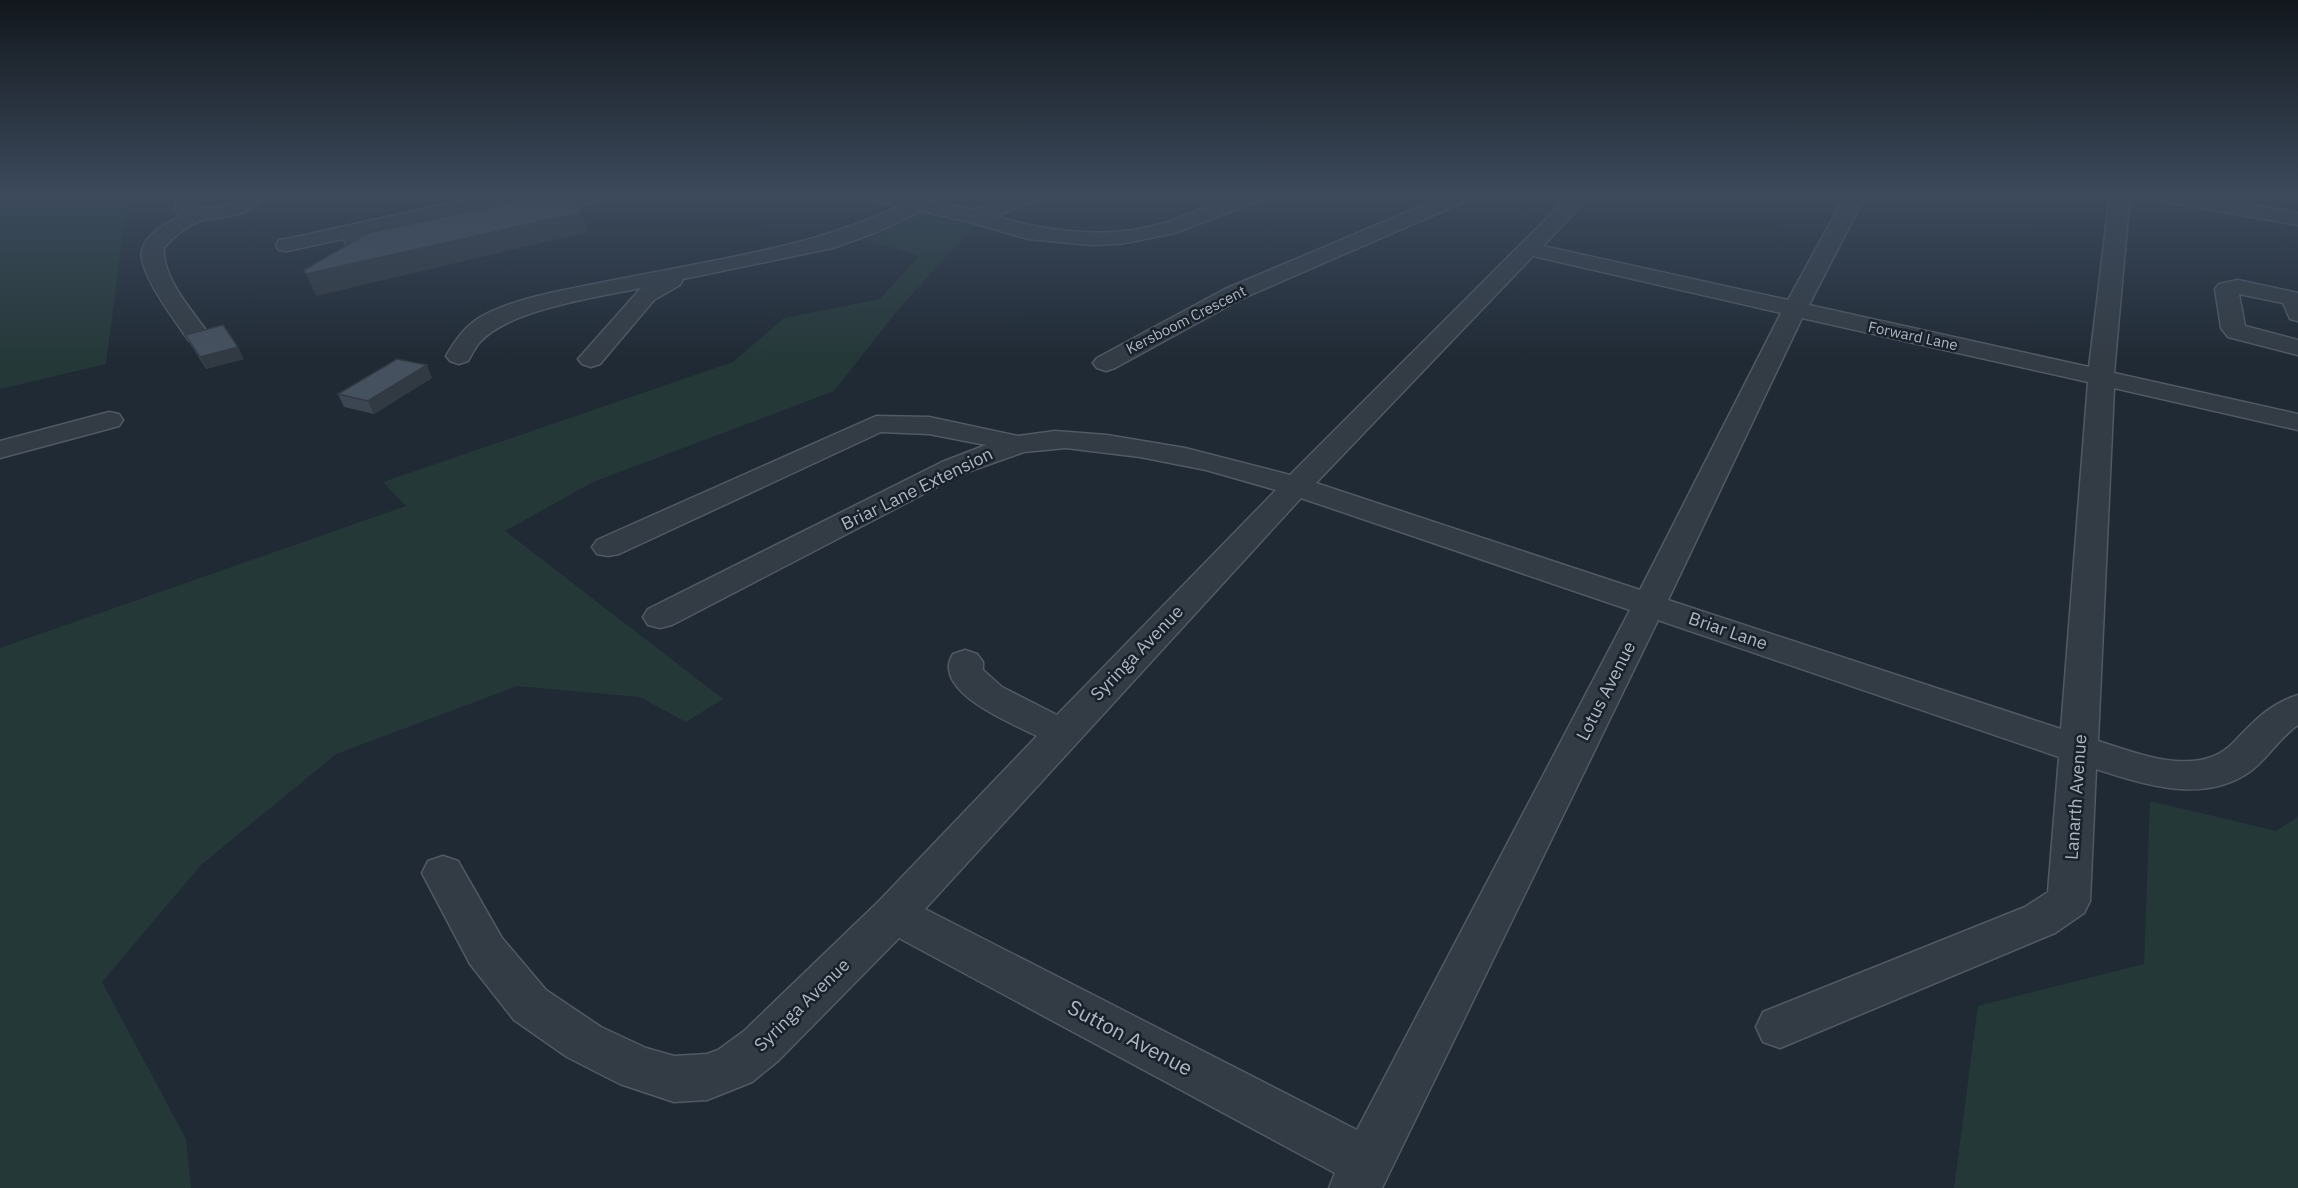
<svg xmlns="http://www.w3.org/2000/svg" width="2298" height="1188" font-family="'IBM Plex Sans',sans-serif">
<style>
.green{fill:#253838}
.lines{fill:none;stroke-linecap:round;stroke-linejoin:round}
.minor-casing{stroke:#515964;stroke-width:3}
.minor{fill:#333c45;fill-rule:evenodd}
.wall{fill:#3c4652}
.shaded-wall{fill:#313942}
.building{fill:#46515f;stroke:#313942;stroke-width:1.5}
.labels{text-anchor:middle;stroke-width:5;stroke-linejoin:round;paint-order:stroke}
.far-street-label{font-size:15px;fill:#adb6c3;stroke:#19212a}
.street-label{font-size:18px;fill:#adb6c3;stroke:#19212a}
.near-street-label{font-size:21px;fill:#adb6c3;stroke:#19212a}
</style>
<rect width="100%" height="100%" fill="#202a35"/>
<!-- green -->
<g class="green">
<path d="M29 194H128L106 364 0 389V200Z"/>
<path d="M917 213 975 225 902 305 834 391 593 482 505 531 723 699 686 722 640 697 517 686 336 754 201 865 102 982 186 1139 191 1188H0V648L406 506 383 482 733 362 784 318 880 299 919 256 866 240Z"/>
<path d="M2150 801 2276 831 2298 817V1188H1954L1978 1006 2144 964Z"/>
</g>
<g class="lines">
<!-- minor casing -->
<g class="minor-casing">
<g id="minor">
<path d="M244 194H264V197C249 218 225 215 203 220 190 223 172 238 164 248 162 279 193 311 210 336L207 341 198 343 189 341C177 323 137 272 142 250 146 234 167 223 180 216L174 210 177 201H191L195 207C212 209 233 208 244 194Z"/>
<path d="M491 194H527L524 198 517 200 362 235 365 239C378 240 391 232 405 235L408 240 405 245 372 253 350 250 343 239 287 251 279 250 276 245 279 240 287 239Z"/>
<path d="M582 194H619L616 198 529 217 522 215 519 211 522 207Z"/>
<path d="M860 194H896L973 210 1018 194H1045L1042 198 995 216C1049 232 1109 240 1164 223 1201 212 1229 191 1269 194L1266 198 1175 233 1120 244 1091 245 1028 239 970 222 921 211 877 232 833 248 683 279 680 285 654 300 600 364 591 367 582 364 578 359 641 288C598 297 510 309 480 342 475 347 472 355 468 361L459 364 450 361 446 356C456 339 465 326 482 316 520 296 567 290 609 281 706 261 809 249 899 206L863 198Z"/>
<path d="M1450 194H1476L1473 198 1241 299 1115 368 1106 371 1097 368 1093 363 1097 358 1225 289Z"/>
<path d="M1571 194H1592L1543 246 1788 300 1846 194H1866L1809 305 2089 367 2110 194H2130L2114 373 2298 414V430L2114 388 2098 741C2137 753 2198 779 2233 743 2253 722 2269 704 2298 695V725C2279 738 2269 757 2252 770 2206 805 2145 785 2096 769L2090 901 2084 913 2055 933 1780 1048 1763 1042 1756 1027 1763 1012 2025 907 2048 892 2059 757 1658 620 1382 1188H1329L1335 1173 899 938 778 1061 752 1082 707 1100 674 1102 620 1084 567 1057 514 1020 470 964 422 873 428 861 443 856 458 861 502 938 546 990 601 1027 646 1048 674 1056 707 1054 718 1050 744 1031 879 901 1037 736C1011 723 930 691 953 654L965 650 977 654 983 662V670L1002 687 1057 715 1276 490 1206 470 1140 457 1066 448 1024 452 962 474 672 625 660 628 648 625 643 617 648 609 942 462 986 445 929 434 881 432 619 554 608 556 597 554 592 547 597 540 876 416 929 417 1018 436 1055 431 1107 435 1185 448 1290 475ZM1533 256 1781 313 1640 590 1316 483ZM1802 318 2088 382 2061 729 1668 600ZM1301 498 1630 610 1357 1130 925 909Z"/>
<path d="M2145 194H2188L2298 213V225L2155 200 2148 198Z"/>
<path d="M2238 280 2298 293V321L2290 319 2283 303 2239 294 2245 326 2298 340V355L2228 337 2221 328 2215 289 2219 284Z"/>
<path d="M109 412 119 414 123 420 119 426 0 458V441Z"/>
</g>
</g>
<!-- minor -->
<use href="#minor" class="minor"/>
</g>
<!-- wall -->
<g class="wall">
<path d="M185 335 244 359 206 369 192 347Z"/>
<path d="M432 378 374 414 344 407 338 394Z"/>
</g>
<!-- shaded-wall -->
<g class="shaded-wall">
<path d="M582 212 588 232 316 296 306 274Z"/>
<path d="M238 347 244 359 206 369 200 357Z"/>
<path d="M427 365 432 378 374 414 368 401Z"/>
</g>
<!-- building -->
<g class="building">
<path d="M551 194H565L582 212 306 274 304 270 368 233Z"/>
<path d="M223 325 238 347 200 357 185 335Z"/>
<path d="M397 359 427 365 368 401 338 394Z"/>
</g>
<!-- sky -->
<linearGradient id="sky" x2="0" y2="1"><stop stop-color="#12171d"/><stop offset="0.54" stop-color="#3c4a5c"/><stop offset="1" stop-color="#3c4a5c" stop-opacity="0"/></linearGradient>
<rect width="2298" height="360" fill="url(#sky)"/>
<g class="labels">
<!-- far-street labels -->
<g class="far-street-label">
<text transform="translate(1186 320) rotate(-27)" y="5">Kersboom Crescent</text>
<text transform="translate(1913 336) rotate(12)" y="5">Forward Lane</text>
</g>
<!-- street labels -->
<g class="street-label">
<text transform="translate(917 489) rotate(-26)" y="6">Briar Lane Extension</text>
<text transform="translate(1728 631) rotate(19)" y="6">Briar Lane</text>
<text transform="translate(1137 653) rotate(-46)" y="6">Syringa Avenue</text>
<text transform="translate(1606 691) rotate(-63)" y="6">Lotus Avenue</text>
<text transform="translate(2076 797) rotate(-86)" y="6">Lanarth Avenue</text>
<text transform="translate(802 1005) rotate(-44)" y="6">Syringa Avenue</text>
</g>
<!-- near-street labels -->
<g class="near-street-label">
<text transform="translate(1130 1038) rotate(28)" y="7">Sutton Avenue</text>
</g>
</g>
</svg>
